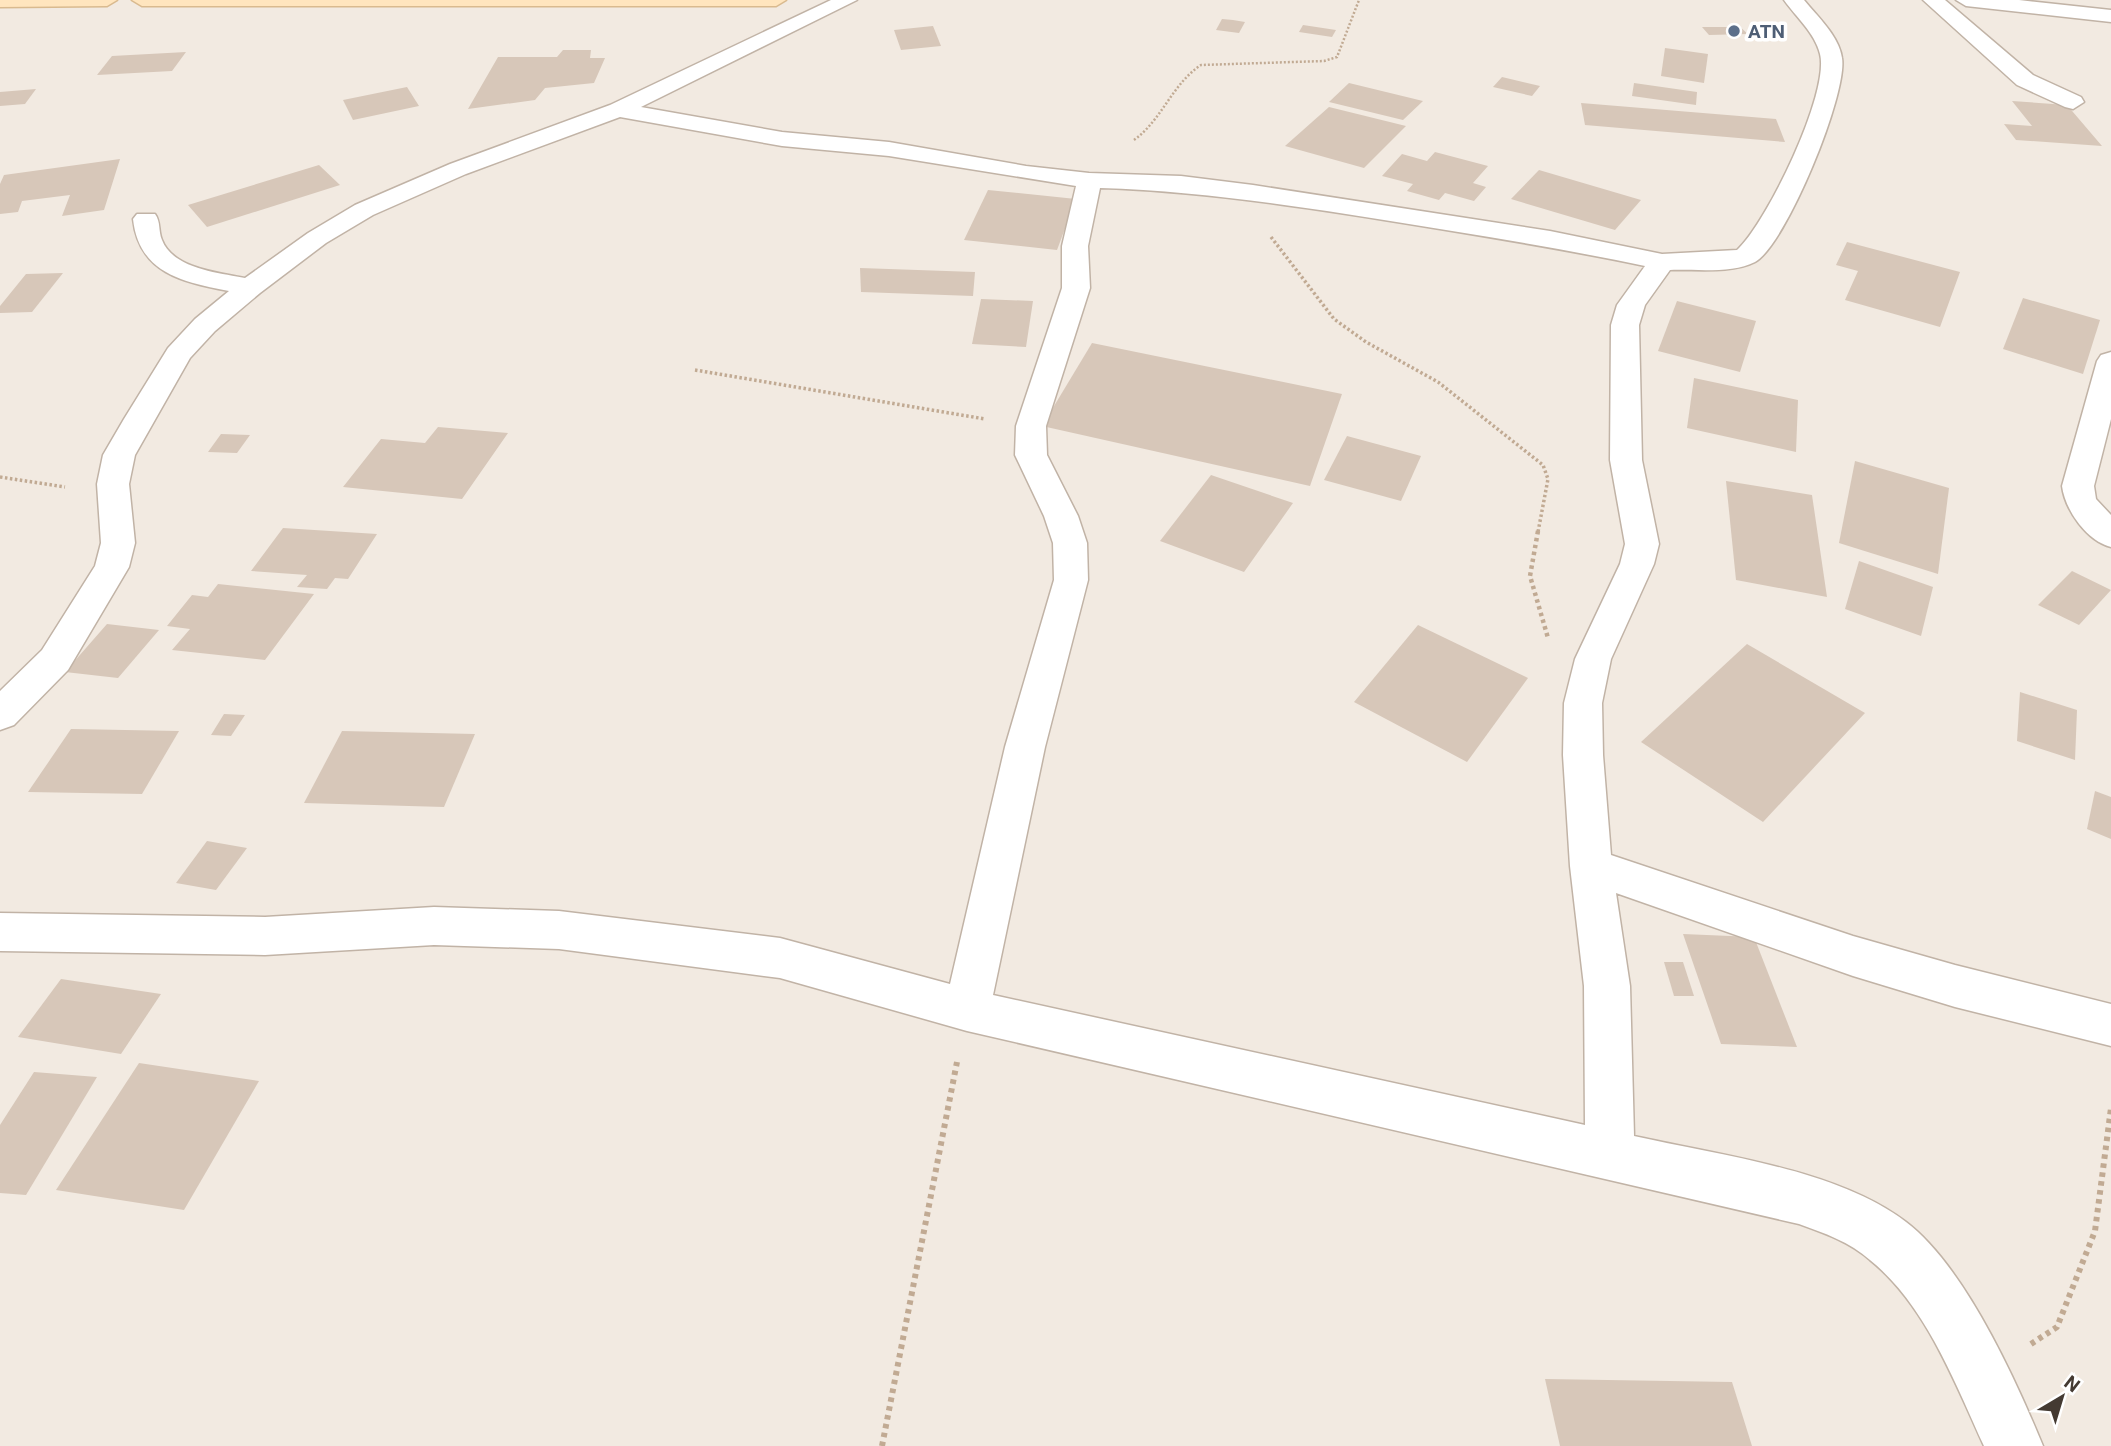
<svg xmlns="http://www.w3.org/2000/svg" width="2111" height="1446" font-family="Roboto,sans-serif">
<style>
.building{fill:#d7c7b9}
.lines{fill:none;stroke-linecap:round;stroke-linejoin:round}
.minor-casing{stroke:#c1b3a6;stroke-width:3}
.secondary-casing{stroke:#d9ba8f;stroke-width:3}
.path-far3{stroke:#c1aa93;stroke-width:2.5;stroke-dasharray:2 2;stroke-linecap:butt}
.path-far2{stroke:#c1aa93;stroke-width:3.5;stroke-dasharray:2.5 2.5;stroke-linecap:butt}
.path-far1{stroke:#c1aa93;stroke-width:4.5;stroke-dasharray:3.5 3.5;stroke-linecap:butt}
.path{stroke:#c1aa93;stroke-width:6;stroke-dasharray:4.5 4.5;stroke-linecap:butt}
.minor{fill:#fff;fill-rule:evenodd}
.secondary{fill:#ffe5be;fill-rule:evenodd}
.service-dot{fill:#5c6f8a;stroke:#fff;stroke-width:2.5}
.labels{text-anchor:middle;stroke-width:7;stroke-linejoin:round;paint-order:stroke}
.far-service-label{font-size:19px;font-weight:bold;fill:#4e5e75;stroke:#fff;text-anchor:start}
</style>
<rect width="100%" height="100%" fill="#f2eae1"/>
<!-- building -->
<g class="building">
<path d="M1222 19 1233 20 1245 22 1239 33 1216 30Z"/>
<path d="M1303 25 1336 30 1332 37 1299 32Z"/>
<path d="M933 26 941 46 901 50 894 30Z"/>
<path d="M1702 27H1740L1748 34 1709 35Z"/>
<path d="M1665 48 1708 54 1704 83 1661 76Z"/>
<path d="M563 50H591L590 58H605L594 83 545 88 535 100 468 109 498 57H557Z"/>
<path d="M186 52 172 71 97 75 112 56Z"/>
<path d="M1502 77 1540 86 1532 96 1493 87Z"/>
<path d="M1349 83 1423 101 1403 120 1329 102Z"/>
<path d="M1634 83 1697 92 1696 105 1632 96Z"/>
<path d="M407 87 419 106 353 120 343 100Z"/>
<path d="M36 89 25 104 0 106V92Z"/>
<path d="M2012 101 2067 105 2102 146 2016 140 2004 124 2032 126Z"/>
<path d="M1581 103 1776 119 1785 142 1585 125Z"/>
<path d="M1329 107 1406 126 1364 168 1285 146Z"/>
<path d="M1435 152 1488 166 1473 183 1486 187 1474 201 1445 193 1439 200 1407 191 1413 184 1382 176 1402 154 1427 161Z"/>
<path d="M120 159 104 210 62 216 70 195 22 201 18 212 0 214V184L4 175Z"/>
<path d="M319 165 340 185 207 227 188 205Z"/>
<path d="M1539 170 1641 200 1615 230 1511 199Z"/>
<path d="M988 190 1076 199 1057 250 964 240Z"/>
<path d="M1847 242 1960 272 1940 327 1845 300 1858 271 1836 265Z"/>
<path d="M860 268 975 272 973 296 861 292Z"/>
<path d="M63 273 32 312 0 313V306L26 274Z"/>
<path d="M2023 298 2100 320 2083 374 2003 349Z"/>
<path d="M981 299 1033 301 1026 347 972 344Z"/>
<path d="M1677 301 1756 321 1740 372 1658 351Z"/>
<path d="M1092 343 1342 394 1310 486 1042 426Z"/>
<path d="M1694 378 1798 400 1796 452 1687 428Z"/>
<path d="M438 427 508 433 462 499 343 487 381 439 425 443Z"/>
<path d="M221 434 250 435 237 453 208 452Z"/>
<path d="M1347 436 1421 456 1401 501 1324 480Z"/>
<path d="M1855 461 1949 488 1938 574 1839 543Z"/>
<path d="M1211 475 1293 503 1244 572 1160 541Z"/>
<path d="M1726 481 1812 495 1827 597 1736 580Z"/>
<path d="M283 528 377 534 348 579 335 578 327 589 297 587 307 575 251 571Z"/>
<path d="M1859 561 1933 587 1921 636 1845 609Z"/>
<path d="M2072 571 2111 590 2079 625 2038 605Z"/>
<path d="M218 584 314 594 265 660 172 650 190 629 167 626 192 595 208 597Z"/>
<path d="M107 624 159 630 118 678 65 672Z"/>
<path d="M1418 625 1528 678 1467 762 1354 702Z"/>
<path d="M1747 644 1865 713 1763 822 1641 742Z"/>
<path d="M2020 692 2077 710 2075 760 2017 741Z"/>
<path d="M224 714 245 715 231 736 211 735Z"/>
<path d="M71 729 179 731 142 794 28 792Z"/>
<path d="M342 731 475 734 444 807 304 803Z"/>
<path d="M2095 791 2111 797V839L2087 829Z"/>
<path d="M207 841 247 848 216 890 176 883Z"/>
<path d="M1683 934 1754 937 1797 1047 1721 1044Z"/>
<path d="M1664 962H1683L1694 996H1674Z"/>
<path d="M61 979 161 994 121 1054 18 1037Z"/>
<path d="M139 1063 259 1081 184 1210 56 1190Z"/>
<path d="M34 1072 97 1077 26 1195 0 1193V1125Z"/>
<path d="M1545 1379 1732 1382 1752 1446H1560Z"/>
</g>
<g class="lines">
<!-- minor casing -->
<g class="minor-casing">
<g id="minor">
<path d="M831 0H857L641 107 782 132 889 142 1026 166 1089 173 1181 176 1253 185 1550 231 1662 254 1737 250C1766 224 1830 93 1820 54 1815 33 1796 17 1784 0H1804C1817 16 1839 36 1842 58 1848 93 1786 245 1755 262 1732 274 1695 269 1670 270L1645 305 1639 325 1642 460 1659 544 1654 564 1611 659 1602 703 1603 755 1611 855 1853 936 1955 965 2111 1004V1046L1955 1007 1853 976 1616 893 1630 986 1634 1136C1718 1155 1837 1169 1906 1222 1964 1266 2015 1378 2043 1446H1984C1955 1383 1926 1305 1870 1260 1850 1242 1824 1233 1799 1224L967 1031 780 978 559 949 434 945 265 955 0 951V913L265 917 434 907 559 911 780 938 950 984 1005 747 1054 580 1053 543 1044 516 1015 455 1016 426 1062 288V246L1076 186 889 156 782 146 620 117 466 174 373 215 326 243 260 293 215 331 190 358 135 455 129 484 135 543 129 567 68 670 14 725 0 730V691L42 650 95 566 101 543 97 484 103 455 124 419 168 348 195 319 229 291C182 282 139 273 133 219L137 214H155C161 222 158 231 162 240 173 269 220 273 245 278L308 233 355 205 450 164 610 105ZM1100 188C1196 191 1289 205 1384 220 1472 234 1559 248 1645 266L1617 305 1611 325 1610 460 1625 544 1620 564 1575 659 1564 703 1563 755 1570 866 1584 986 1585 1125 993 995 1045 747 1088 580 1087 543 1078 516 1047 455 1046 426 1090 288 1088 246Z"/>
<path d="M1923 0H1945L2033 75 2081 97 2084 102 2073 109 2065 107 2017 85Z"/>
<path d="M1956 0H2019L2111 10V22L1966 6Z"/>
<path d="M2111 352V419L2094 486 2096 499 2111 515V547C2087 541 2065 510 2062 486L2097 361 2101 355Z"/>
</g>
</g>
<!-- secondary casing -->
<g class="secondary-casing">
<g id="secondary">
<path d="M0 0H117L107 6 0 7Z"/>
<path d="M132 0H786L776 6H142Z"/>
</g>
</g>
<!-- path-far3 -->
<path class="path-far3" d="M1134 140C1162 120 1172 84 1201 65L1324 61 1337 57 1359 0"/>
<!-- path-far2 -->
<g class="path-far2">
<path d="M1271 237 1334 319 1366 342 1438 382 1543 465 1548 479 1538 532"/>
<path d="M695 370 985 419"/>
<path d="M0 477 65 487"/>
</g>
<!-- path-far1 -->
<path class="path-far1" d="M1538 531 1530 576 1548 638"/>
<!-- path -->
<g class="path">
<path d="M2031 1344 2057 1327 2095 1231 2111 1108"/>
<path d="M882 1446 957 1062"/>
</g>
<!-- minor -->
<use href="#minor" class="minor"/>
<!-- secondary -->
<use href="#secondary" class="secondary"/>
</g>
<!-- markers -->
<circle class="service-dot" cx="1734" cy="31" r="7"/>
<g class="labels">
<!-- far-service labels -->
<g class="far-service-label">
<text x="1748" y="38">ATN</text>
</g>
</g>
<!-- north arrow -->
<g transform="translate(2062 1397) rotate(38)" stroke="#ffffff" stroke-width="5" paint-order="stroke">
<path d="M0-5L12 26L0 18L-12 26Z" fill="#443a32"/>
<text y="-10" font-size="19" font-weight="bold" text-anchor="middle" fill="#443a32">N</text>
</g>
</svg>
